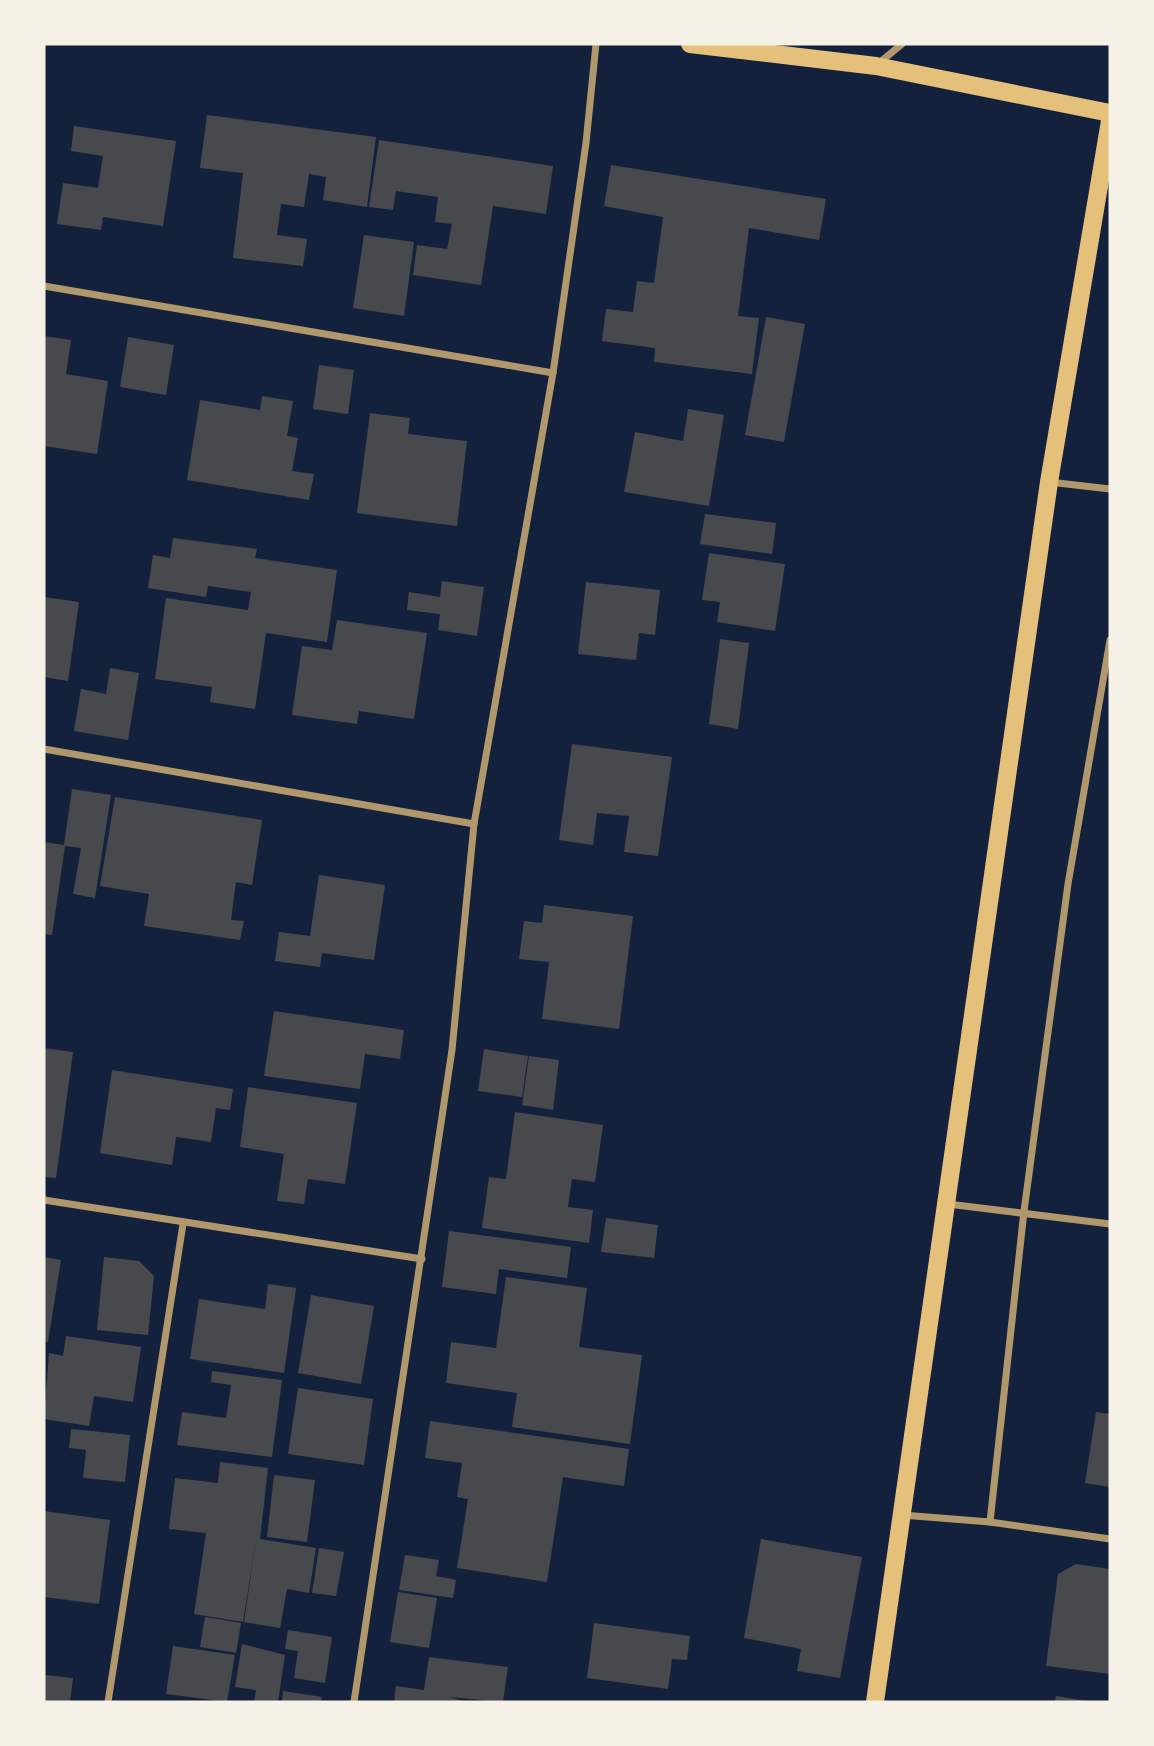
<svg xmlns="http://www.w3.org/2000/svg" width="1154" height="1746" font-family="'Nunito Sans',sans-serif">
<style>
.building{fill:#48494c}
.lines{fill:none;stroke-linecap:round;stroke-linejoin:round}
.minor{stroke:#b1986c;stroke-width:7}
.primary{stroke:#e5c07b;stroke-width:18}
</style>
<rect width="100%" height="100%" fill="#14213d"/>
<!-- building -->
<g class="building">
<path d="M207 115 376 137 367 207 323 200 326 177 309 174 304 207 281 204 277 235 307 239 303 266 233 258 243 173 200 168Z"/>
<path d="M74 126 176 141 163 226 103 217 101 230 57 224 63 183 98 188 103 156 71 151Z"/>
<path d="M379 140 553 166 546 214 493 206 481 285 413 275 417 245 447 249 452 224 435 222 438 197 396 191 393 210 369 207Z"/>
<path d="M611 165 826 199 819 240 749 228 738 316 759 318 752 374 654 362 655 348 602 341 606 309 633 312 637 281 654 283 663 217 604 206Z"/>
<path d="M364 235 414 242 404 316 353 308Z"/>
<path d="M766 317 805 324 784 442 745 435Z"/>
<path d="M44 336 71 340 66 374 108 381 97 454 44 446Z"/>
<path d="M128 337 174 345 166 395 120 387Z"/>
<path d="M319 365 354 370 348 414 313 409Z"/>
<path d="M262 396 293 401 287 436 298 438 292 471 314 474 309 500 187 480 200 400 260 410Z"/>
<path d="M688 409 724 415 709 506 624 492 635 432 683 441Z"/>
<path d="M370 413 410 418 408 434 467 441 457 526 357 513Z"/>
<path d="M705 514 776 523 772 554 700 544Z"/>
<path d="M173 538 257 549 255 558 337 570 327 642 266 633 255 709 210 702 212 687 155 679 166 598 248 610 251 592 208 586 206 597 148 588 153 555 170 558Z"/>
<path d="M709 553 785 564 775 631 717 622 720 602 702 600Z"/>
<path d="M442 581 484 587 477 636 438 630 440 614 407 610 409 592 440 597Z"/>
<path d="M586 582 660 590 655 635 639 633 636 660 578 654Z"/>
<path d="M44 597 79 602 68 681 44 677Z"/>
<path d="M337 620 427 633 414 719 359 711 357 724 292 715 302 646 332 650Z"/>
<path d="M720 639 749 643 738 729 709 724Z"/>
<path d="M110 668 139 673 128 740 74 731 81 689 106 694Z"/>
<path d="M572 744 672 757 658 856 624 852 629 816 597 813 593 845 559 840Z"/>
<path d="M72 789 111 795 95 898 73 894 81 848 65 846 52 935 44 934V842L64 845Z"/>
<path d="M115 797 262 820 252 885 236 882 231 920 244 921 240 940 144 926 149 894 100 886Z"/>
<path d="M319 875 385 885 374 960 322 953 320 967 275 961 279 932 310 936Z"/>
<path d="M544 905 633 916 619 1029 542 1019 549 962 519 959 524 921 542 923Z"/>
<path d="M274 1011 404 1030 400 1059 365 1054 360 1089 264 1076Z"/>
<path d="M44 1048 73 1052 56 1178 44 1177Z"/>
<path d="M484 1049 528 1056 522 1097 478 1091Z"/>
<path d="M529 1056 559 1060 553 1110 522 1105Z"/>
<path d="M112 1070 233 1089 230 1110 216 1108 211 1142 176 1137 172 1165 100 1153Z"/>
<path d="M248 1087 357 1103 345 1184 308 1179 304 1204 277 1201 284 1154 240 1147Z"/>
<path d="M515 1112 603 1125 595 1182 572 1179 568 1207 593 1210 589 1243 482 1228 489 1177 506 1179Z"/>
<path d="M606 1218 658 1225 654 1258 601 1252Z"/>
<path d="M449 1231 571 1247 567 1278 499 1269 496 1294 442 1287Z"/>
<path d="M44 1257 61 1260 48 1342 44 1341Z"/>
<path d="M104 1257 139 1261 154 1276 148 1335 97 1330Z"/>
<path d="M506 1277 587 1288 579 1347 642 1355 630 1444 512 1427 517 1393 446 1383 451 1342 496 1348Z"/>
<path d="M268 1284 296 1288 284 1373 190 1359 199 1299 265 1309Z"/>
<path d="M311 1295 374 1306 361 1384 298 1373Z"/>
<path d="M66 1336 141 1347 133 1402 94 1396 89 1426 44 1419 49 1353 63 1356Z"/>
<path d="M212 1371 282 1380 272 1457 177 1445 182 1412 226 1418 231 1385 211 1382Z"/>
<path d="M298 1388 373 1399 364 1465 288 1454Z"/>
<path d="M1096 1412 1110 1414V1487L1085 1483Z"/>
<path d="M430 1421 629 1449 624 1486 563 1477 547 1582 457 1568 468 1499 457 1497 462 1463 425 1458Z"/>
<path d="M71 1429 130 1435 125 1482 83 1478 86 1450 69 1448Z"/>
<path d="M220 1462 268 1468 260 1539 316 1548 309 1593 287 1589 280 1628 244 1622 256 1540 243 1622 194 1614 206 1533 169 1529 175 1478 218 1483Z"/>
<path d="M274 1475 315 1480 307 1542 267 1537Z"/>
<path d="M44 1511 110 1520 99 1604 44 1597Z"/>
<path d="M761 1539 862 1557 840 1678 797 1671 801 1649 744 1638Z"/>
<path d="M319 1548 344 1552 336 1596 312 1593Z"/>
<path d="M405 1555 439 1560 436 1576 456 1580 453 1598 399 1590Z"/>
<path d="M1076 1564 1110 1569V1674L1046 1666 1058 1574Z"/>
<path d="M398 1592 437 1598 429 1648 390 1642Z"/>
<path d="M205 1617 241 1623 236 1653 200 1647Z"/>
<path d="M594 1623 690 1636 687 1660 672 1659 668 1689 587 1678Z"/>
<path d="M288 1630 332 1637 325 1683 294 1678 298 1651 285 1649Z"/>
<path d="M242 1644 285 1655 278 1702H254L256 1690 235 1687Z"/>
<path d="M173 1646 235 1655 227 1702 166 1694Z"/>
<path d="M429 1657 508 1667 503 1702 449 1697 467 1702H394L396 1686 424 1690Z"/>
<path d="M44 1675 73 1678 70 1702H44Z"/>
<path d="M283 1691 322 1697 321 1702H282Z"/>
<path d="M1056 1696 1087 1701V1702H1055Z"/>
</g>
<g class="lines">
<!-- minor -->
<g class="minor">
<path d="M879 63 902 44"/>
<path d="M44 286 553 373"/>
<path d="M1049 482 1110 489"/>
<path d="M44 749 474 824"/>
<path d="M44 1200 422 1259"/>
<path d="M948 1204 1110 1224"/>
<path d="M902 1515 990 1522 1110 1539"/>
<path d="M990 1522 1024 1211 1068 884 1110 640"/>
<path d="M108 1702 183 1224"/>
<path d="M354 1702 452 1050 474 824 553 373 586 143 596 44"/>
</g>
<!-- primary -->
<g class="primary">
<path d="M690 44 876 66 1110 113"/>
<path d="M875 1702 1049 482 1110 121"/>
</g>
</g>
<!-- border -->
<rect width="1154" height="1746" fill="none" stroke="#f6f1e7" stroke-width="91"/>
</svg>
